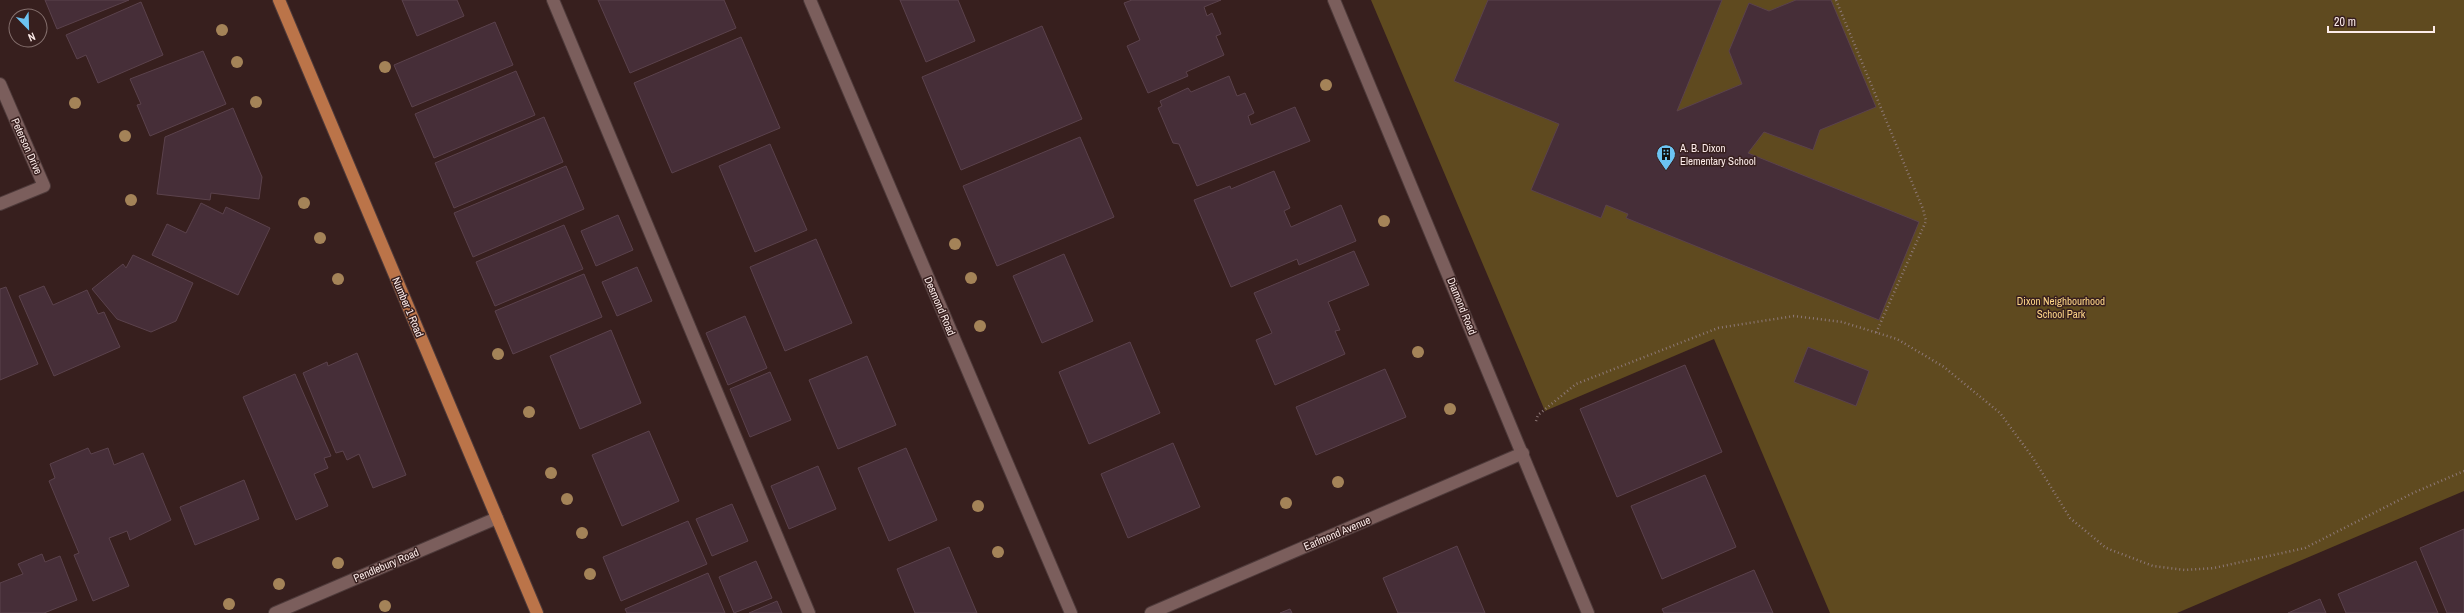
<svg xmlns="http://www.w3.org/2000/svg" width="2464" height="613" font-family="'Archivo Narrow',sans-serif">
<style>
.green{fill:#5f4a1f}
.building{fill:#462e38;stroke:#5b424c}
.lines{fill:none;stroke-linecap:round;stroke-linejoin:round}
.minor-casing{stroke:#4e3a3a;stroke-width:14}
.major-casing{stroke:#4e3a3a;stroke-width:14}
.path{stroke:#8e7978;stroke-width:2.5;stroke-dasharray:1 3;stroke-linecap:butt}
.minor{stroke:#7b5e5c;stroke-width:12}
.major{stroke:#bb7449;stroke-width:12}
.tree{fill:#a48358}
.labels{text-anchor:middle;stroke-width:3;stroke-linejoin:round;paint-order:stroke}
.street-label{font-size:11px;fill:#fcebe9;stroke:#371f1e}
.poi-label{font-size:11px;fill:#fcebe9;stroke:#371f1e;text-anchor:start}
.park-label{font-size:11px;fill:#fdd487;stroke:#371f1e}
</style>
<rect width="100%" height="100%" fill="#371f1e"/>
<!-- green -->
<path class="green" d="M1371 0H2464V491L2177 613H1830L1714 339 1545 411Z"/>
<!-- building -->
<g class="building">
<path d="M45 0H129L57 29Z"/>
<path d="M402 0H457L464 16 417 36Z"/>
<path d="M598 0H724L736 28 630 73Z"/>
<path d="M900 0H958L975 41 926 62Z"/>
<path d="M1132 0H1221L1204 7 1207 16 1212 13 1221 34 1216 36 1224 55 1186 72 1188 76 1148 93 1127 46 1140 40 1124 3Z"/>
<path d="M1488 0H1722L1677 111 1742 84 1729 51 1749 3 1769 11 1796 0H1831L1876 107 1820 130 1813 150 1764 132 1748 153 1919 222 1879 320 1626 218 1628 214 1606 205 1601 218 1531 190 1559 124 1454 81Z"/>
<path d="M141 2 163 55 98 83 86 55 77 59 66 35Z"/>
<path d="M495 22 513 65 412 107 394 65Z"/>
<path d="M1042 26 1082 119 961 170 922 77Z"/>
<path d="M741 37 780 128 672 173 634 83Z"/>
<path d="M203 51 226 104 150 136 137 105 141 104 130 79Z"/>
<path d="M516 71 535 115 434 158 415 114Z"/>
<path d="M1229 76 1237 96 1245 93 1254 113 1248 116 1251 125 1295 107 1310 141 1197 186 1179 144 1173 143 1158 108 1162 106 1160 101 1188 88 1191 92Z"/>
<path d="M233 108 262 177 259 199 211 193 210 200 157 194 165 137Z"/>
<path d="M544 117 563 162 454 208 435 163Z"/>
<path d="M1080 137 1114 217 997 266 963 186Z"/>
<path d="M770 144 807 230 755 252 719 166Z"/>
<path d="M566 166 584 209 473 257 454 213Z"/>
<path d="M1274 171 1290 208 1284 211 1291 227 1341 205 1356 241 1299 265 1297 259 1231 287 1194 200 1230 186 1231 189Z"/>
<path d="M201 203 223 214 226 207 270 228 238 295 152 255 167 224 186 233Z"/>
<path d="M618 215 633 250 596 266 581 231Z"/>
<path d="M564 225 583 269 495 306 476 262Z"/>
<path d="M816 239 852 323 785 351 750 267Z"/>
<path d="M1354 251 1369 285 1328 302 1340 330 1335 331 1345 354 1275 385 1256 340 1272 333 1254 293Z"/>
<path d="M1064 254 1093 321 1042 343 1013 276Z"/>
<path d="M133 255 193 283 176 321 151 332 117 319 92 289 123 264 126 268Z"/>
<path d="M637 267 652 301 617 316 602 282Z"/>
<path d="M584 274 602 317 513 354 495 311Z"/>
<path d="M44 286 53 305 87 290 98 314 104 312 120 347 54 376 19 296Z"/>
<path d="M6 287 38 364 0 380V289Z"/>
<path d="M745 316 767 368 728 385 706 333Z"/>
<path d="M611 330 641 403 580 429 550 356Z"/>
<path d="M1130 342 1160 413 1089 444 1059 372Z"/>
<path d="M1808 347 1869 371 1856 406 1794 382Z"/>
<path d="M357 353 406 475 373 488 359 454 347 460 343 451 336 453 303 373 327 362 328 366Z"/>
<path d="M867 356 896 425 838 449 809 380Z"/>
<path d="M1685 365 1722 452 1617 497 1580 409Z"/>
<path d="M1385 369 1406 417 1316 455 1296 407Z"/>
<path d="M770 372 791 420 750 437 730 389Z"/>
<path d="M295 374 331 456 324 458 328 468 314 474 328 506 296 520 243 397Z"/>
<path d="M649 431 679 501 622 526 592 455Z"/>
<path d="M1173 443 1200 507 1128 538 1101 474Z"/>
<path d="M88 448 91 454 108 448 114 465 143 453 171 520 130 540 127 531 109 538 129 586 93 601 74 555 79 553 49 481 55 478 50 464Z"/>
<path d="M906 448 937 520 889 541 858 468Z"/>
<path d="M818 466 836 509 789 529 771 486Z"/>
<path d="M1705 475 1736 547 1662 579 1631 506Z"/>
<path d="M244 480 259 519 195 545 180 507Z"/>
<path d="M732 504 748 541 712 556 696 519Z"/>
<path d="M688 521 707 564 621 601 603 557Z"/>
<path d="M2464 529V613H2447L2420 548Z"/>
<path d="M1457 546 1485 613H1398L1383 578Z"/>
<path d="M949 547 977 613H915L897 569Z"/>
<path d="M42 554 45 562 60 556 77 600 44 613H0V583L23 574 18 564Z"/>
<path d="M756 561 772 598 734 613 719 577Z"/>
<path d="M2416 561 2438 613H2346L2338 594Z"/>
<path d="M1754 570 1773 613H1664L1662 609Z"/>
<path d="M708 573 725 613H627L625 609Z"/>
<path d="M2320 599 2326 613H2288Z"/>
<path d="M777 601 782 613H749Z"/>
<path d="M1290 609 1292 613H1280Z"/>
</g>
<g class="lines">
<!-- minor casing -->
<g class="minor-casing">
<g id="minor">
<path d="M553 0 809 613"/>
<path d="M810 0 1071 613"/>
<path d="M1334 0 1588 613"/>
<path d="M0 84 44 186 0 204"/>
<path d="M275 613 497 518"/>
<path d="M1151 613 1523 453"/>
</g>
</g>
<!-- major casing -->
<g class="major-casing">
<path id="major" d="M279 0 537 613"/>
</g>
<!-- path -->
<g class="path">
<path d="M1836 0 1923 209 1926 221 1876 333"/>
<path d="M1536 421 1538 415 1576 384 1718 328 1794 316 1842 322 1897 339 1944 367 2000 413 2033 458 2070 518 2106 548 2153 566 2185 570 2214 568 2305 548 2413 493 2464 471"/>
</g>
<!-- minor -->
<use href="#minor" class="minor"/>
<!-- major -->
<use href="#major" class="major"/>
</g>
<!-- trees -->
<g class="tree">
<circle cx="222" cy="30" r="6"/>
<circle cx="237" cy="62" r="6"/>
<circle cx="385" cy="67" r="6"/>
<circle cx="1326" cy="85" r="6"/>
<circle cx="256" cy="102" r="6"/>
<circle cx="75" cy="103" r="6"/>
<circle cx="125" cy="136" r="6"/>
<circle cx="131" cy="200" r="6"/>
<circle cx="304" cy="203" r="6"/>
<circle cx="1384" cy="221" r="6"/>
<circle cx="320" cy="238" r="6"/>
<circle cx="955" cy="244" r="6"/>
<circle cx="971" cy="278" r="6"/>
<circle cx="338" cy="279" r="6"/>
<circle cx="980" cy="326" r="6"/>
<circle cx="1418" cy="352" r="6"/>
<circle cx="498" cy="354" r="6"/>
<circle cx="1450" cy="409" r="6"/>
<circle cx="529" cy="412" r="6"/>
<circle cx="551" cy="473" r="6"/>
<circle cx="1338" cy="482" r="6"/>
<circle cx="567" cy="499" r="6"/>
<circle cx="1286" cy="503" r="6"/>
<circle cx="978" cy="506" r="6"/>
<circle cx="582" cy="533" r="6"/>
<circle cx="998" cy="552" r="6"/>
<circle cx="338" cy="563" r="6"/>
<circle cx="590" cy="574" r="6"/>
<circle cx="279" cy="584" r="6"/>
<circle cx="229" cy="604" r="6"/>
<circle cx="385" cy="606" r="6"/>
</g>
<!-- icons -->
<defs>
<g id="building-pin" transform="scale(1)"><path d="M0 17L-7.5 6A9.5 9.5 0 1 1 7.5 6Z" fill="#6cc3f2" stroke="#371f1e"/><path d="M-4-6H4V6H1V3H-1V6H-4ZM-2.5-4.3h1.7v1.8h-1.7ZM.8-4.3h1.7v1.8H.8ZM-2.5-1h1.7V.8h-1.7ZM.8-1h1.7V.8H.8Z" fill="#111"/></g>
</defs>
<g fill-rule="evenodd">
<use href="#building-pin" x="1666" y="154"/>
</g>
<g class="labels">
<!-- street labels -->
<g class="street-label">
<text transform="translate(27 146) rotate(66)" y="4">Peterson Drive</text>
<text transform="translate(940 306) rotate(67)" y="4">Desmond Road</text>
<text transform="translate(1462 306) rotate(68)" y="4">Diamond Road</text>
<text transform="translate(408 307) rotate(67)" y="4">Number 1 Road</text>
<text transform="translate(1337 533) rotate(-23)" y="4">Earlmond Avenue</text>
<text transform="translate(386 565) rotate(-23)" y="4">Pendlebury Road</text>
</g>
<!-- poi labels -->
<g class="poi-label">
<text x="1680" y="152">A. B. Dixon<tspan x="1680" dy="13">Elementary School</tspan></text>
</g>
<!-- park labels -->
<g class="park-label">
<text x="2061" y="305">Dixon Neighbourhood<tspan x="2061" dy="13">School Park</tspan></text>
</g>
</g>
<!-- north arrow -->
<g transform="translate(28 28) rotate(157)"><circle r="19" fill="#371f1e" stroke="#86716f"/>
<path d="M0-3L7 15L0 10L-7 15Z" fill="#6cc3f2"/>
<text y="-6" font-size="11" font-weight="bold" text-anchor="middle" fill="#fcebe9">N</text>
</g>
<!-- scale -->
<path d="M2328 26v6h106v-6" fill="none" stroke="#fcebe9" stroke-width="2"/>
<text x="2334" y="26" font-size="12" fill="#fcebe9" stroke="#371f1e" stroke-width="3" paint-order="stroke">20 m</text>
</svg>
